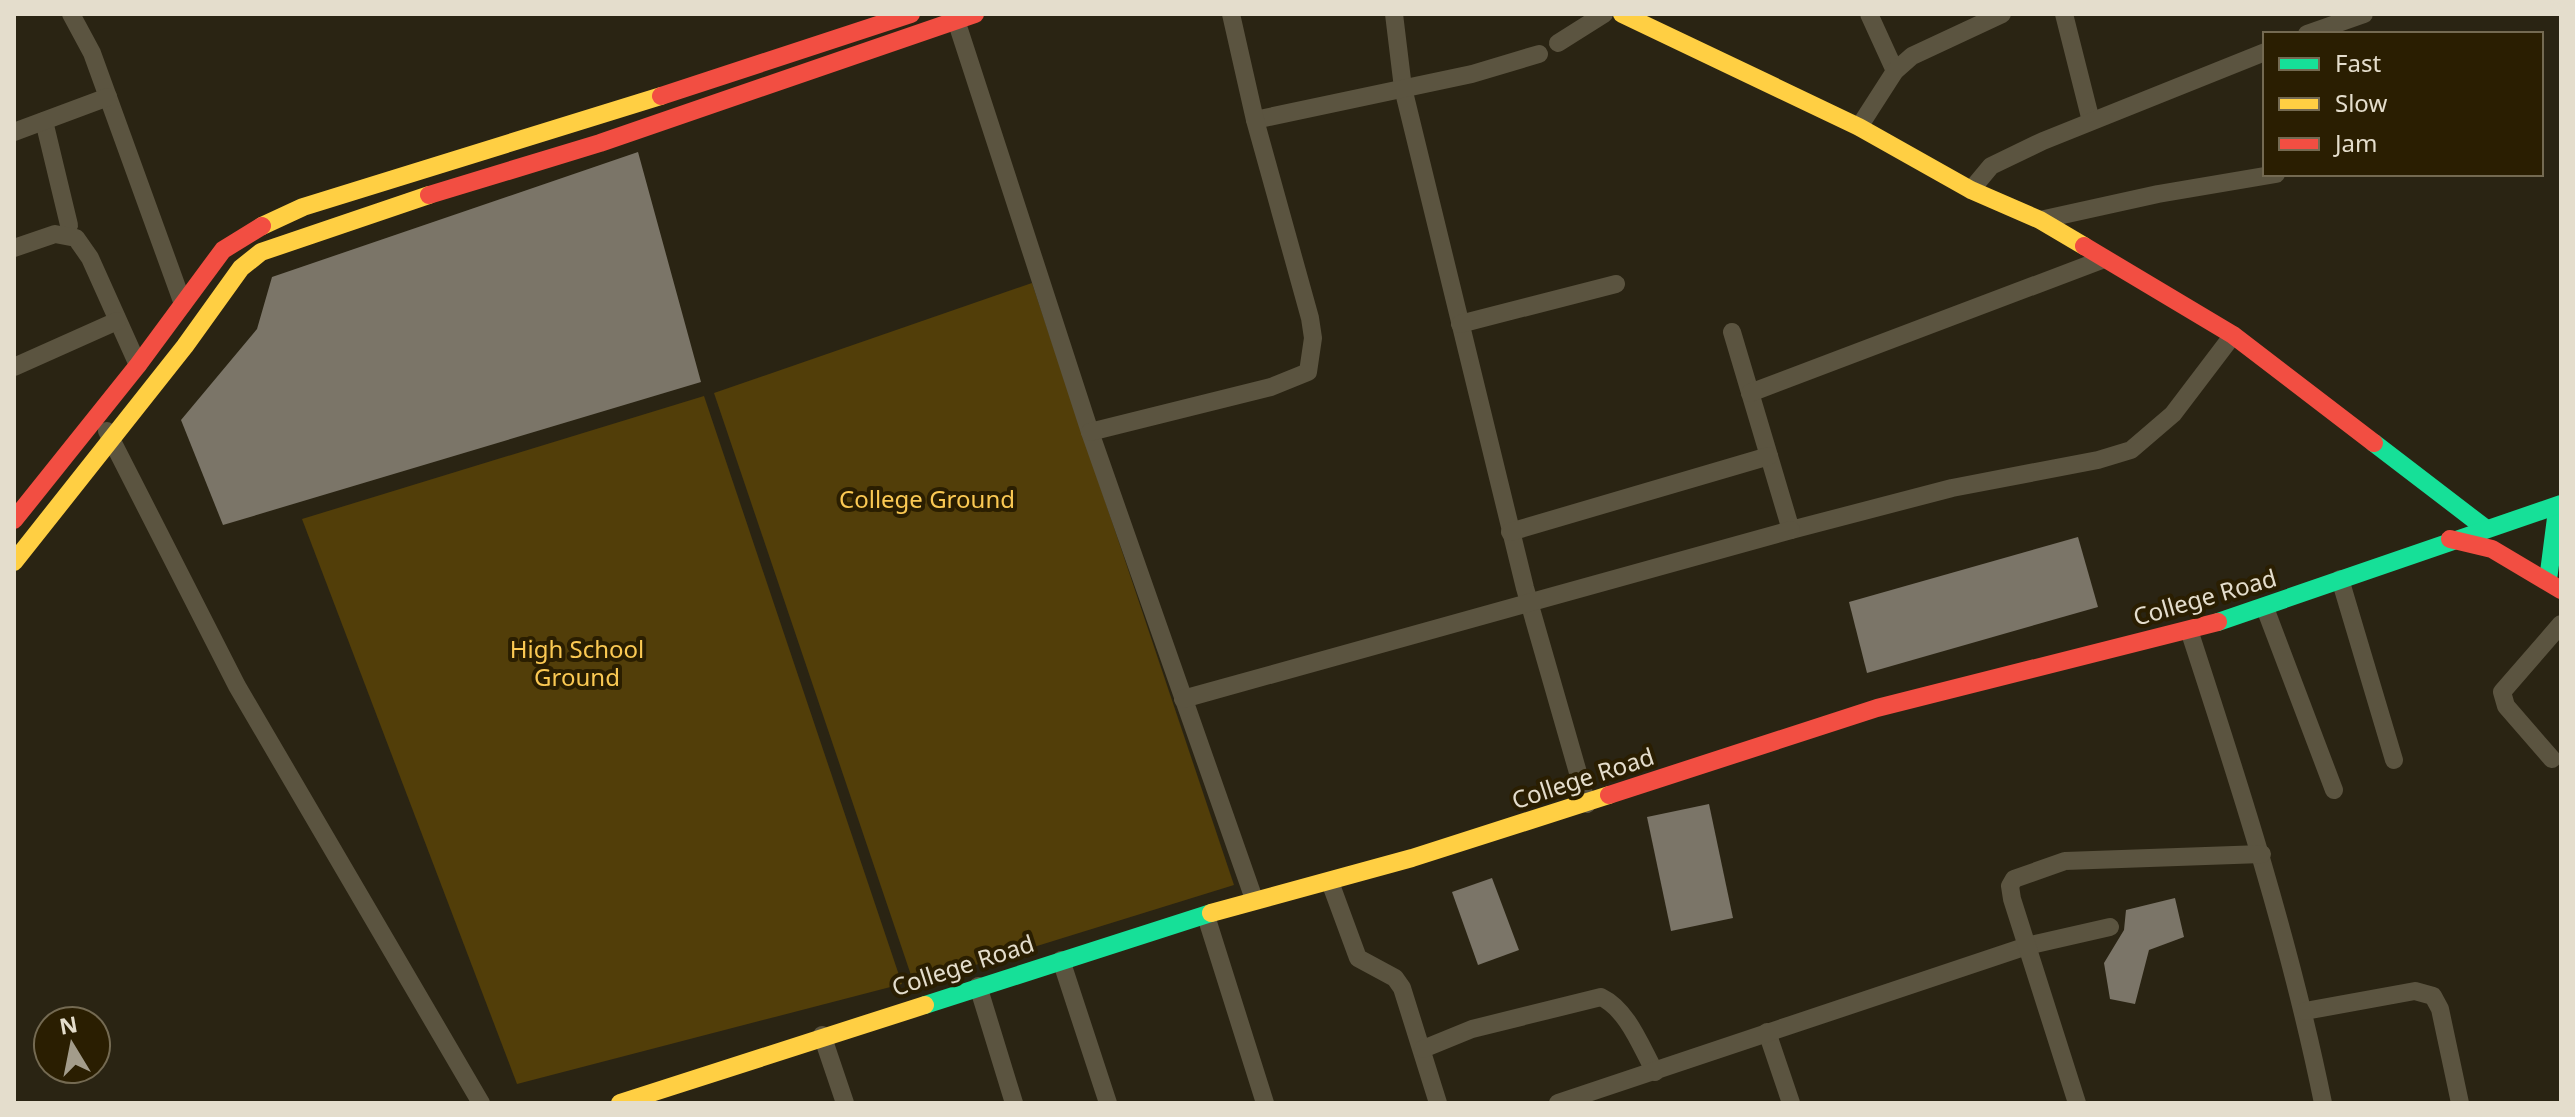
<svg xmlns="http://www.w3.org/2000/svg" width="2575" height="1117" font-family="'Noto Sans',sans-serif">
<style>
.green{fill:#523e09}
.building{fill:#7b7568}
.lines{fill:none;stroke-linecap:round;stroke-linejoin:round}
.street{stroke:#5b5440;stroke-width:18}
.fast{stroke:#16e098;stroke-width:18}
.slow{stroke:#ffcf43;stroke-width:18}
.jam{stroke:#f24e42;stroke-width:18}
.labels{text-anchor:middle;stroke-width:8;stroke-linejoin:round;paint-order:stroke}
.park-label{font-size:24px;fill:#fbc953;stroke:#2a1e01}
.street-label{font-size:24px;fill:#e4ddcc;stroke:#2a1e01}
</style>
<rect width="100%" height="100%" fill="#2a2413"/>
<!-- green -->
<g class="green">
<path d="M1032 283 1234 885 914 984 714 393Z"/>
<path d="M704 396 902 984 517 1084 302 519Z"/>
</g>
<!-- building -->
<g class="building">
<path d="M638 152 701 382 223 525 181 420 257 329 272 277Z"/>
<path d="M2078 537 2098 607 1867 673 1849 602Z"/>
<path d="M1709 804 1733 918 1671 931 1647 817Z"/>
<path d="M1492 878 1519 950 1478 965 1452 892Z"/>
<path d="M2175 898 2184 937 2149 950 2135 1004 2110 999 2104 963 2124 930 2126 910Z"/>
</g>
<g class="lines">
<!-- street -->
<g class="street">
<path d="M71 14 92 53 183 304"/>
<path d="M954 14 1090 432 1254 899"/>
<path d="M1394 14 1403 88 1525 588 1587 804"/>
<path d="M1869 14 1895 71"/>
<path d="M2064 14 2091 121"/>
<path d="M2307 34 2364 14"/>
<path d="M1558 43 1604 14"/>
<path d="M1255 120 1472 74 1539 54"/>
<path d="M44 121 69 225"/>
<path d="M1859 127 1895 71 1912 56 2002 14"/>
<path d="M14 132 108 97"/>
<path d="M1971 190 1991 166 2043 141 2265 52"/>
<path d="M2040 220 2158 194 2276 174"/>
<path d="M14 248 55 234 76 238 90 258 138 365"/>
<path d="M1460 324 1616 284"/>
<path d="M1732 332 1791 530 1952 488 2098 460 2131 450 2173 414 2233 335"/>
<path d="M14 367 117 321"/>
<path d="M1750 393 2104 259"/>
<path d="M107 431 237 686 481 1103"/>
<path d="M1090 432 1271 387 1308 372 1313 338 1310 318 1255 120 1231 14"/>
<path d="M1510 532 1769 456"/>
<path d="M2340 579 2394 760"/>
<path d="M2265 608 2334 790"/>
<path d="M2189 630C2240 786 2290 941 2323 1103"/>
<path d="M1183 699 1791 530"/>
<path d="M2552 759 2506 706 2502 692 2561 624"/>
<path d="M1330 882 1358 958 1395 978 1402 988 1438 1103"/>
<path d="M1206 916 1265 1103"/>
<path d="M1061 960 1108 1103"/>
<path d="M978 986 1014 1103"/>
<path d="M2305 1011 2415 991 2433 996 2440 1009 2460 1103"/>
<path d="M1767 1032 1791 1103"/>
<path d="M822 1035 845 1103"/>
<path d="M1423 1049 1472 1029 1601 997C1628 1010 1641 1047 1655 1072"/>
<path d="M1558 1103 2027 946 2110 927"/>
<path d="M2077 1103 2012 899 2010 886 2014 879 2065 861 2262 854"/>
</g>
<!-- fast -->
<g class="fast">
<path d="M2374 443 2485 528"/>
<path d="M2548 580 2556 518 2561 512"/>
<path d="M2218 622 2561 504"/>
<path d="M925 1005 1211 913"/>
</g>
<!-- slow -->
<g class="slow">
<path d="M1622 14 1859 127 1971 190 2040 220 2084 246"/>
<path d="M262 226 303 207 661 96"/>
<path d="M14 562 185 346 241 268 261 252 429 195"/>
<path d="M1211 913 1412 858 1609 795"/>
<path d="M620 1103 925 1005"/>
</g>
<!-- jam -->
<g class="jam">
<path d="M661 96 911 14"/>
<path d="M429 195 600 143 975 14"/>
<path d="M2084 246 2233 335 2374 443"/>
<path d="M14 520 138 365 223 250 262 226"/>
<path d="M2450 539 2492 549 2561 590"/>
<path d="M1609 795 1877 708 2218 622"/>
</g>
</g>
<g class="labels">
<!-- park labels -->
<g class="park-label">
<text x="927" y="508">College Ground</text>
<text x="577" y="658">High School<tspan x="577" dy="28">Ground</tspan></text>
</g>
<!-- street labels -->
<g class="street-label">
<text transform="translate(2205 598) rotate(-16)" y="8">College Road</text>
<text transform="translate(1583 779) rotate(-18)" y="8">College Road</text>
<text transform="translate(963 966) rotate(-18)" y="8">College Road</text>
</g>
</g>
<!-- border -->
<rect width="2575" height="1117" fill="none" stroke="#e4ddcc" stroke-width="32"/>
<!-- legend -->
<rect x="2263" y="32" width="280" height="144" fill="#2a1e01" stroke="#746a52" stroke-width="2"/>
<rect x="2279" y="58" width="40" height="12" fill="#16e098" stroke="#746a52" stroke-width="2"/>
<text x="2335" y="72" font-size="24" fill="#e4ddcc">Fast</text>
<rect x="2279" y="98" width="40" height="12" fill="#ffcf43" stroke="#746a52" stroke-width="2"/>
<text x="2335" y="112" font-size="24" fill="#e4ddcc">Slow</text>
<rect x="2279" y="138" width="40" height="12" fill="#f24e42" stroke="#746a52" stroke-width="2"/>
<text x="2335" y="152" font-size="24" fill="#e4ddcc">Jam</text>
<!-- north arrow -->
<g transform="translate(72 1045) rotate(350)"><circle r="38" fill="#2a1e01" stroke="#746a52" stroke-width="2"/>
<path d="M0-6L14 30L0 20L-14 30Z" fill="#a39c8b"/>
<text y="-12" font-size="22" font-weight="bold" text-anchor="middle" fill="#e4ddcc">N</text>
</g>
</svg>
